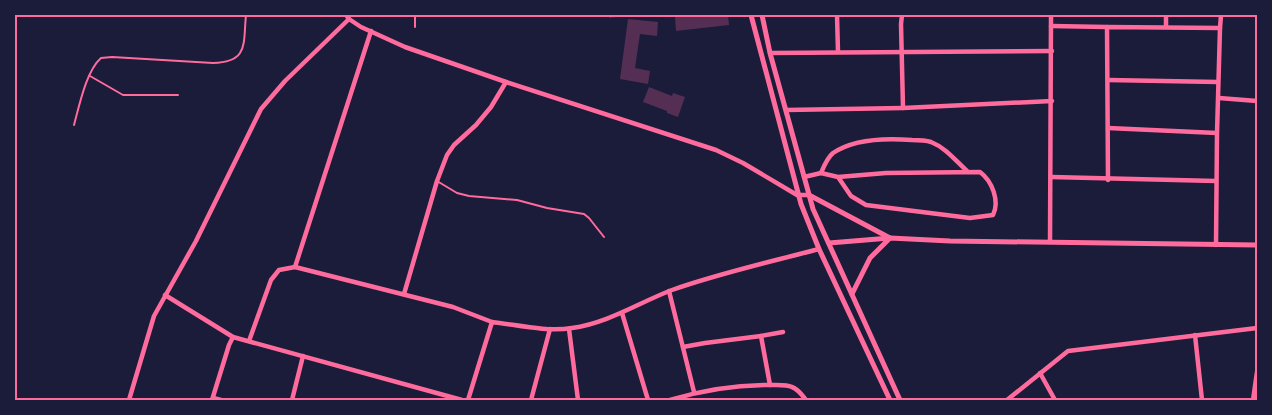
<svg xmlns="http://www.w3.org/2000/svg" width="1272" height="415" font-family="'Public Sans',sans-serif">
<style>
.building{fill:#542f53}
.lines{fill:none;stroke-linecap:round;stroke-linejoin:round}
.service{stroke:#ff6b9d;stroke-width:2}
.minor{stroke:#ff6b9d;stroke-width:4.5}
.tertiary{stroke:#ff6b9d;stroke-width:5}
.neatline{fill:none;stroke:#ff6b9d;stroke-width:2}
</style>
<rect width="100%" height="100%" fill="#1b1b3a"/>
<!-- building -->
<g class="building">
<path d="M609 15H627V16L609 18Z"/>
<path d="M691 15H728L729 25 676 31 675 17Z"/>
<path d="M628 19 658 22 657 36 640 34 635 68 650 71 648 84 620 79Z"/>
<path d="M649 87 672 96 673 93 685 97 678 117 667 113V111L643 102Z"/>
</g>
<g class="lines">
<!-- service -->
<g class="service">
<path d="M415 15V27"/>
<path d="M90 76 123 95H178"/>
<path d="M74 125C79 107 86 71 101 58L112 57 213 63C249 62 243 44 246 15"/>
<path d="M437 181 457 193 469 196 517 200 547 208 584 214 589 218 604 237"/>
</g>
<!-- minor -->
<g class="minor">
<path d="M346 15 349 19 361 27 405 47 506 82 716 150 743 163 797 195H809"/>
<path d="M837 15 838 52"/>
<path d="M902 15 901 24 903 108 1052 101"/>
<path d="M1051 26 1107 27"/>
<path d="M1166 27V15"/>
<path d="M1220 28 1221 15"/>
<path d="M371 31 295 267 453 307 492 322"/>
<path d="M770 53 1052 51"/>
<path d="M1108 80 1218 82"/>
<path d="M1219 98 1257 101"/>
<path d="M786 110 903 108"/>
<path d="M1108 128 1217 133"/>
<path d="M821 173C824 166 827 158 833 153 855 138 887 138 912 140 918 140 925 140 931 142 946 148 955 160 967 171"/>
<path d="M804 177 821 173 838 177 886 173 980 172C992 181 1000 201 993 215L970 218 866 205 851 196 838 177"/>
<path d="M1051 177 1216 181"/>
<path d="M1108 180 1107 27 1220 28 1217 133 1216 245"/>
<path d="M1050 242 1051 15"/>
<path d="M669 291 694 392"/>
<path d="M404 294 437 181 447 155 454 145 476 125 491 107 506 82"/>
<path d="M165 295 233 337 462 400"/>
<path d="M622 313 648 400"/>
<path d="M569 329 578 400"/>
<path d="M1195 335 1202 400"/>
<path d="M249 341 271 280 279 270 295 267"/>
<path d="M683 347 705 343 761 336"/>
<path d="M1040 373 1055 400"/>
<path d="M770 385 761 336 783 332"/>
<path d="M213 398 221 400"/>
<path d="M129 400 154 316 196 241 261 109 285 81 349 19"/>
<path d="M212 400 229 345 233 337"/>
<path d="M292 400 303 356"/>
<path d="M468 400 492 322C518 325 546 332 572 328 608 323 638 303 672 290 720 273 770 262 819 249"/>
<path d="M531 400 550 329"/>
<path d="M670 400C703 390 735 385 769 385 776 385 786 384 792 387 798 389 802 395 806 400"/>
<path d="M1007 400 1068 351 1257 328"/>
<path d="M1253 400 1257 372"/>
</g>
<!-- tertiary -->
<g class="tertiary">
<path d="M751 15 801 204 819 249 890 400"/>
<path d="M762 15 770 53 813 209 900 400"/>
<path d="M809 195 890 238 870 258 852 294"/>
<path d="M829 243 890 238 950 241 1257 245"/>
</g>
</g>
<!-- border -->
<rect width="1272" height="415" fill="none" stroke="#1b1b3a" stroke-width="32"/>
<rect x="16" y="16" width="1240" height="383" class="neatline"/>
</svg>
